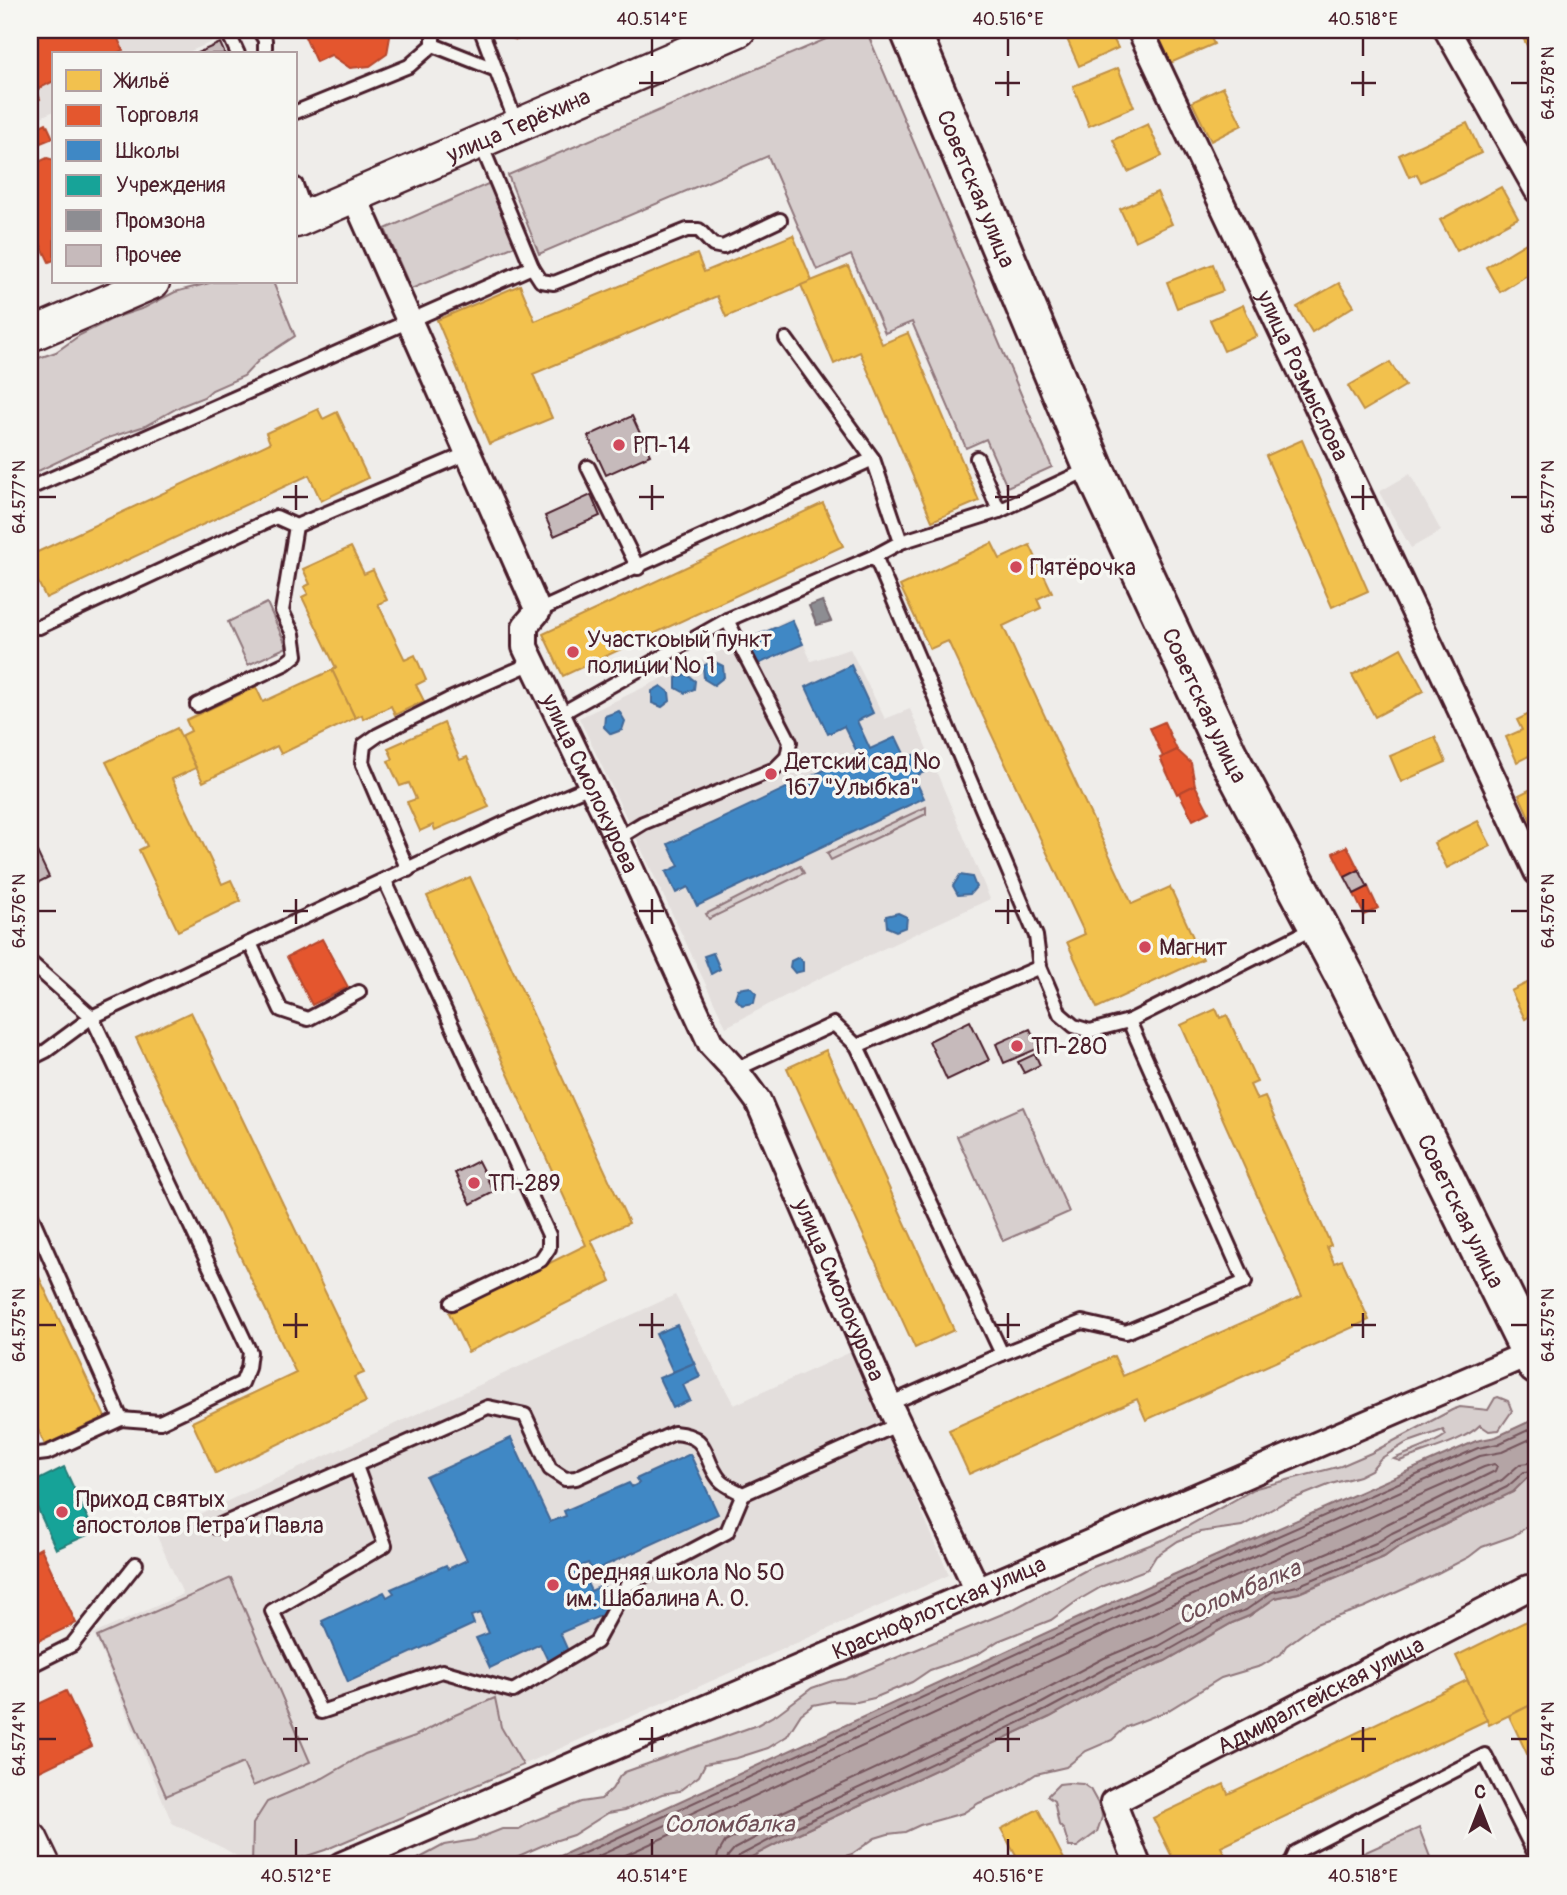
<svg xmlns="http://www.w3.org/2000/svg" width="1567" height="1895" font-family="Pangolin,sans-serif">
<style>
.built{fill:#e3dedc}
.green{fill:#d7cfce;stroke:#90777c;stroke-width:2}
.water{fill:#b4a4a5;stroke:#8a6f74;stroke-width:2}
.homes{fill:#f2c14e;stroke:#c09044;stroke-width:2}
.shops{fill:#e4572e;stroke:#b6462d;stroke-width:2}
.schools{fill:#3f88c5;stroke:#426897;stroke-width:2}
.public{fill:#17a398;stroke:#267b77;stroke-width:2}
.industry{fill:#8d8d92;stroke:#796c73;stroke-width:2}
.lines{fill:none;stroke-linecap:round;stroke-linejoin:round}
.shore{stroke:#74545c;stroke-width:2}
.building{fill:#c6babb;stroke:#4a1f2b;stroke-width:2}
.service-casing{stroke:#4a1f2b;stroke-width:18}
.minor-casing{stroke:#4a1f2b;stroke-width:30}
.tertiary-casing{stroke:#4a1f2b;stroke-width:37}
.secondary-casing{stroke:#4a1f2b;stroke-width:40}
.primary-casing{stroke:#4a1f2b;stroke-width:44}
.service{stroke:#f6f6f2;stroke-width:12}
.minor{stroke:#f6f6f2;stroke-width:24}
.tertiary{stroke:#f6f6f2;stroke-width:32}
.secondary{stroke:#f6f6f2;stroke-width:35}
.primary{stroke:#f6f6f2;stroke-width:38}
.ticks{fill:none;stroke:#4a1f2b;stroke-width:2.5}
.poi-dot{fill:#d1495b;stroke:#f6f6f2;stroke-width:2.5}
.labels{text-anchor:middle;stroke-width:7;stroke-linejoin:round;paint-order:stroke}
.street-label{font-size:23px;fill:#4a1f2b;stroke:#f6f6f2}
.poi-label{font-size:23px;fill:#4a1f2b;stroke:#f6f6f2;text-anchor:start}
.water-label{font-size:24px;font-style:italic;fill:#6f4e56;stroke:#f6f6f2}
.neatline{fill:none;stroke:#4a1f2b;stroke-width:2.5}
.ticks-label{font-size:18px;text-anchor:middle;fill:#4a1f2b}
</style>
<rect width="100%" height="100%" fill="#efedea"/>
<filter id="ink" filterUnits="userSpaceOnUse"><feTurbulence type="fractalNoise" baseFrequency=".0143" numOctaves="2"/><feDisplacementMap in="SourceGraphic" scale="14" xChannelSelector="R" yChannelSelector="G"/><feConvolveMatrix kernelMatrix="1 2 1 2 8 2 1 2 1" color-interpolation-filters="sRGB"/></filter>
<g filter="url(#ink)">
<!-- built -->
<g class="built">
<path d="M30 30H228L230 34 184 54H54V111L30 122Z"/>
<path d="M1410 474 1441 531 1411 548 1379 492Z"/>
<path d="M792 617 811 661 850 649 885 719 910 709 990 899 814 981 726 1027 579 718Z"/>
<path d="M675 1295 734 1405 853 1351 949 1575 523 1765 325 1850 280 1865H252L223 1848 172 1823 94 1634 183 1594 156 1534Z"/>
</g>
<!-- green -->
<g class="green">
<path d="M847 30H866L1052 467 1007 487 986 439 966 448 912 322 885 333 851 255 817 270 768 156 539 254 508 175Z"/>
<path d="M490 183 515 246 411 289 385 229Z"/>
<path d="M213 282H273L295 336 260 359 244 376 212 390 204 397 181 406 145 426 105 439 30 475V361L56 352 80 335 114 318 144 308 175 292Z"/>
<path d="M267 603 287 647 248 665 228 622Z"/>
<path d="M926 807V814L831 860 827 853Z"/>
<path d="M800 866 804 873 709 919 706 914Z"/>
<path d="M1023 1107 1069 1212 1003 1241 957 1136Z"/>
<path d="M1498 1397 1508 1401 1512 1411 1499 1430 1489 1431 1480 1425C1465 1441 1421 1452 1400 1461L1394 1459C1411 1451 1431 1446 1446 1435L1443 1430 1406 1443 1380 1459 1371 1470 1359 1476 1331 1484 1283 1503 1242 1526 1200 1532 1178 1541 1156 1556 1148 1569 1103 1586 1077 1601 1051 1620 998 1641 978 1654 930 1670 912 1682 874 1698 857 1702 833 1701 813 1705 801 1714 787 1736 768 1748 737 1758 705 1764 699 1776 679 1791 662 1794 625 1810 608 1813 573 1835 548 1843 498 1865H407L444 1845 474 1840 502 1829H519L531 1822 581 1802 601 1799 612 1789 620 1776 625 1772 757 1725 777 1714 812 1688 832 1681 845 1679 1012 1610 1088 1569 1165 1539 1256 1488 1341 1466 1371 1453 1452 1410 1460 1407 1488 1410 1495 1398Z"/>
<path d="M1527 1478H1537V1520L1513 1536 1482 1547 1469 1557 1434 1575 1365 1607 1316 1624 1286 1646 1281 1654 1261 1666 1221 1678 1167 1711 1126 1727 1112 1740 1086 1751 1066 1767 1036 1774 1016 1787 979 1803 963 1813 920 1825 905 1832 888 1834 875 1838 852 1854 819 1864 736 1865 788 1838 1050 1717 1115 1681 1165 1661 1232 1623 1249 1616 1275 1598 1299 1593 1384 1557 1398 1547 1513 1492Z"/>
<path d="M231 1578 310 1762 253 1786 243 1763 166 1796 97 1637Z"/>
<path d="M495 1698 501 1727 523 1765 325 1850 280 1865H252L253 1824 267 1802 323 1778 365 1754 415 1736 455 1715Z"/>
<path d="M1068 1783 1083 1784 1090 1789 1101 1809 1102 1817 1097 1832 1077 1847H1069L1064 1830 1059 1825 1054 1801 1047 1796 1059 1784Z"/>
<path d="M1419 1828 1433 1865H1337Z"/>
</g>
<!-- water -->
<path class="water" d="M1537 1418V1478H1527L1513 1492 1398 1547 1384 1557 1298 1593 1275 1598 1249 1616 1232 1623 1165 1661 1115 1681 1050 1717 788 1838 736 1865H541L1157 1582 1476 1441 1496 1437Z"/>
<!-- homes -->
<g class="homes">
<path d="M1063 30H1109L1118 48 1079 66Z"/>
<path d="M1152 30H1207L1214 44 1168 64Z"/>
<path d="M1537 33V64L1524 40Z"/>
<path d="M1118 68 1134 107 1089 126 1073 86Z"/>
<path d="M1223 87 1242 125 1211 141 1192 102Z"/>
<path d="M1467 123 1481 153 1421 182 1417 174 1409 177 1399 155Z"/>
<path d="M1148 124 1162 156 1128 172 1113 140Z"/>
<path d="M1501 187 1518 218 1457 251 1440 220Z"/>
<path d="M1157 192 1172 224 1135 241 1120 209Z"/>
<path d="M793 235 812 281 726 317 717 296 533 374 552 418 489 444 437 320 520 285 535 321 697 254 704 272Z"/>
<path d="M1528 242 1537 258V269L1500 292 1486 267Z"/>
<path d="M1213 264 1223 291 1177 308 1167 282Z"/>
<path d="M848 266 882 344 908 333 979 501 932 521 860 352 834 364 801 285Z"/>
<path d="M1339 283 1354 306 1312 332 1297 307Z"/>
<path d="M1243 305 1257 336 1224 351 1210 320Z"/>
<path d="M1390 362 1405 386 1363 411 1348 386Z"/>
<path d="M318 409 323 419 337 412 368 478 321 501 309 475 46 598 36 578 30 581V552L31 555 270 443 266 433Z"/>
<path d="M1302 440 1368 591 1332 607 1266 456Z"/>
<path d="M823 503 843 546 563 676 543 634Z"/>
<path d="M992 543 1000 559 1030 545 1052 592 1037 599 1041 608 1003 626 1132 904 1170 887 1203 959 1097 1008 1067 942 1085 934 948 641 930 649 900 586Z"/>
<path d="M351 547 364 574 373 570 387 600 378 604 405 660 415 655 426 680 416 685 424 701 395 715 391 706 363 719 362 715 355 718 332 670 336 668 302 597 308 594 304 587 310 584 303 569Z"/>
<path d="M1401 648 1424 691 1375 717 1352 675Z"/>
<path d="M332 670 355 718 281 754 277 746 203 782 181 736 191 731 186 720 256 687 263 702Z"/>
<path d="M1537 710V752L1517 762 1506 737 1522 730 1517 720Z"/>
<path d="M444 723 460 760 467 757 489 807 435 830 433 825 420 831 407 802 416 799 409 783 400 786 388 761 393 759 388 748Z"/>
<path d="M177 728 196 768 172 779 222 884 231 880 241 901 178 931 139 850 147 846 106 762Z"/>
<path d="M1435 737 1446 762 1401 782 1390 756Z"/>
<path d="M1537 786V818L1531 821 1519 795Z"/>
<path d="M1478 821 1491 846 1447 868 1434 843Z"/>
<path d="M470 877 629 1223 591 1240 611 1281 468 1352 449 1313 586 1245 427 896Z"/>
<path d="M1537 978V1012L1525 1019 1511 991Z"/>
<path d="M1216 1009 1220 1018 1227 1015 1257 1082 1250 1085 1257 1100 1265 1097 1331 1245 1327 1247 1334 1263 1342 1260 1369 1320 1146 1420 1137 1399 969 1474 949 1430 1114 1356 1123 1376 1302 1296 1181 1025Z"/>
<path d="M191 1012 364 1373 354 1377 366 1402 216 1474 192 1422 296 1373 136 1038Z"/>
<path d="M826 1050 954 1330 915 1348 787 1068Z"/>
<path d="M30 1258 105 1417 45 1445 30 1412Z"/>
<path d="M1537 1616V1702L1489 1725 1456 1656Z"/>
<path d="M1467 1680 1487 1720 1221 1847 1230 1864 1176 1865 1153 1818 1224 1784 1228 1794Z"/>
<path d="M1537 1702V1775L1509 1716Z"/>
<path d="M1038 1809 1064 1859 1053 1865H1021L1001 1829Z"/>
</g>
<!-- shops -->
<g class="shops">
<path d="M30 30H114L123 50 115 54H54V81L36 90 40 99 30 103Z"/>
<path d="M302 30H393L391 31 387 54 370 66 350 68 331 55 316 62Z"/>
<path d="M504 30H527L525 35 517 40 508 37Z"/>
<path d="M46 123 53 138 36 145 30 131Z"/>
<path d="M47 158 54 160V260L49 262 30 222V166Z"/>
<path d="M1164 722 1177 750 1163 757 1150 728Z"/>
<path d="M1177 750 1191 763 1195 785 1177 794 1160 758Z"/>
<path d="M1195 785 1209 812 1193 820 1179 793Z"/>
<path d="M1347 846 1359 870 1345 877 1333 853Z"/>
<path d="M1368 887 1378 908 1364 915 1354 894Z"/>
<path d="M322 939 348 987 312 1005 287 957Z"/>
<path d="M41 1548 76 1623 30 1645V1554Z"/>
<path d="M66 1691 92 1746 38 1772 30 1755V1708Z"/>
</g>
<!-- schools -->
<g class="schools">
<path d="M792 620 803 644 756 665 745 641Z"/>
<path d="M713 661 723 666 724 677 714 685 704 679 703 666Z"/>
<path d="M851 665 873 713 857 721 870 749 896 737 906 758 916 754 924 772 914 777 924 798 697 906 688 887 676 893 666 872 679 866 668 844 858 754 844 726 828 734 806 687Z"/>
<path d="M686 674 695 681 694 689 685 693 676 688V678Z"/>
<path d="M661 686 669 692 670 701 662 707 652 703V691Z"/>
<path d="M619 711 625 721 622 730 611 734 604 727 605 716Z"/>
<path d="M960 875 972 877 976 887 970 894 958 895 953 886Z"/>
<path d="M898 913 907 917 906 927 896 931 887 927 886 916Z"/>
<path d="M713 953 720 969 711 974 704 956Z"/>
<path d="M799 957 803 962V971L795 973 790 967 791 961Z"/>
<path d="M750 987 756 993 754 1003 742 1005 735 998 738 989Z"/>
<path d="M677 1325 694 1363 673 1372 656 1334Z"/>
<path d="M694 1363 700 1377 683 1385 690 1400 673 1408 659 1378Z"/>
<path d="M511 1438 550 1522 566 1516 564 1511 629 1483 632 1487 639 1483 636 1479 690 1454 718 1514 593 1571 588 1563 579 1567 591 1591 603 1585 614 1610 560 1633 569 1653 549 1663 540 1644 490 1668 476 1638 489 1633 480 1613 471 1616 474 1624 348 1682 322 1621 384 1592 387 1597 394 1593 391 1589 446 1565 448 1569 467 1560 426 1477Z"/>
</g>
<!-- public -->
<path class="public" d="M64 1467 94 1532 56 1549 30 1492V1484Z"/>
<!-- industry -->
<path class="industry" d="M822 601 831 621 817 625 809 606Z"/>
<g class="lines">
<!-- shore -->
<g class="shore">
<path d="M558 1865 1160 1588 1478 1448 1498 1444 1537 1426"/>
<path d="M579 1865 1164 1596 1480 1456 1502 1452 1537 1436"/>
<path d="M604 1865 1168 1606 1484 1467 1494 1464 1497 1466 1495 1471 1387 1524 1371 1534 1291 1568 1263 1575 1237 1593 1219 1600 1154 1637 1104 1658 1038 1693 776 1815 725 1842 718 1854 716 1865"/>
<path d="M726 1865 728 1856 734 1849 781 1824 1042 1703 1108 1667 1159 1646 1224 1609 1242 1602 1268 1584 1294 1578 1376 1543 1392 1533 1502 1480 1520 1464 1537 1462"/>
<path d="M735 1865 739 1856 785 1832 1046 1710 1112 1675 1162 1654 1229 1616 1246 1610 1272 1592 1297 1586 1381 1551 1395 1541 1507 1487 1524 1472 1537 1471"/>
</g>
</g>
<!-- building -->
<g class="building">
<path d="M220 43 225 54H195Z"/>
<path d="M632 416 650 455 606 475 588 436Z"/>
<path d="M591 495 600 516 554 536 545 516Z"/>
<path d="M30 837 49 877 31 886 30 884Z"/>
<path d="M1359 870 1368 887 1354 894 1345 877Z"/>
<path d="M970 1021 989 1060 947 1080 929 1041Z"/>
<path d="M1030 1029 1039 1048 1004 1063 996 1044Z"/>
<path d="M1035 1054 1040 1065 1024 1073 1018 1062Z"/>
<path d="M478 1161 494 1192 471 1204 455 1173Z"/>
</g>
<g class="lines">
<!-- service casing -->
<g class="service-casing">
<g id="service">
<path d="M227 30 238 54"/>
<path d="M259 30 265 40V54"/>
<path d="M481 30 517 125"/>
<path d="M433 45 494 69"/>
<path d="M296 112 409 66 433 45V30"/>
<path d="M480 142 532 267"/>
<path d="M296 185 307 216"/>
<path d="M786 339 873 459 901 542"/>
<path d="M977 458 999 511"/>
<path d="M588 467 638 568"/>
<path d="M30 488 532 267 541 281 554 283 687 230H699L713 245 723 247 780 220"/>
<path d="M875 556 1036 936 1040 967 1060 1014 1074 1026 1090 1031 1129 1021 1314 928"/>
<path d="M538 611 873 459"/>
<path d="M30 627H39L276 517 296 526 468 453"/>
<path d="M197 705 286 663 296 655 293 634 282 611 296 526"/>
<path d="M557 716 727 620 875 556 901 542 999 511 1089 469"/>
<path d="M617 839 643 823 775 769 787 757 790 742 727 620"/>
<path d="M408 870 362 762 364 745 378 735 448 700 532 663"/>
<path d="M385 881 549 1235V1248L541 1260 452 1303"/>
<path d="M250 943 281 1010 308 1019 359 992"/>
<path d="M30 962 92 1017 250 1352 248 1368 242 1383 160 1422 121 1419"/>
<path d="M857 1046 1002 1354 889 1404"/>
<path d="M30 1059 46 1051 92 1017 505 823 590 786"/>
<path d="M735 1070 834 1024 857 1046 1040 967"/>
<path d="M30 1213 121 1419 47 1453 30 1455"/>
<path d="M1002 1354 1082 1322 1126 1332 1245 1282 1129 1021"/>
<path d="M356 1466 385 1545 272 1611 321 1712 442 1671 513 1691 596 1642 627 1585 727 1532 743 1494"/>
<path d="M216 1527 488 1407 525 1415 550 1469 565 1479 576 1478 674 1433C712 1436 701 1457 720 1480 725 1486 736 1490 743 1494L899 1424"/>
<path d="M30 1666 72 1645 136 1564"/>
<path d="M1290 1865 1296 1852 1485 1755 1537 1858"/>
</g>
</g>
<!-- minor casing -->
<g class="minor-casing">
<g id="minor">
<path id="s1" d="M1140 30 1537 872"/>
<path d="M1447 30 1537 190"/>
<path id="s2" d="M354 196 538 611 525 626V647L611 826 711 1044 735 1070 758 1101 889 1404 978 1591"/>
<path id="s3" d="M341 1865 1537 1350"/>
<path id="s4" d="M1138 1865 1113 1802 1528 1588"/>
</g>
</g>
<!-- tertiary casing -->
<g class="tertiary-casing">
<g id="tertiary">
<path id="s5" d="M296 221 739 30"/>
<path d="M30 335 153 282"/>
</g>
</g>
<!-- secondary casing -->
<g class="secondary-casing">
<path id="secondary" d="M30 1840 42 1865"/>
</g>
<!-- primary casing -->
<g class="primary-casing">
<g id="primary">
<path id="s6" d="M910 30 1093 467 1227 754 1348 982 1537 1365"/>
</g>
</g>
<!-- service -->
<use href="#service" class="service"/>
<!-- minor -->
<use href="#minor" class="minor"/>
<!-- tertiary -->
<use href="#tertiary" class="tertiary"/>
<!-- secondary -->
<use href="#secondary" class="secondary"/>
<!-- primary -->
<use href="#primary" class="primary"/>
</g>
</g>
<!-- ticks -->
<path class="ticks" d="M652 38V56M1008 38V56M1363 38V56M652 71V96M1008 71V96M1363 71V96M639 83H664M995 83H1020M1351 83H1376M1511 83H1528M296 485V510M652 485V510M1008 485V510M1363 485V510M38 497H56M283 497H308M639 497H664M995 497H1020M1351 497H1376M1511 497H1528M296 899V924M652 899V924M1008 899V924M1363 899V924M38 911H56M283 911H308M639 911H664M995 911H1020M1351 911H1376M1511 911H1528M296 1313V1338M652 1313V1338M1008 1313V1338M1363 1313V1338M38 1325H56M283 1325H308M639 1325H664M995 1325H1020M1351 1325H1376M1511 1325H1528M296 1727V1752M652 1727V1752M1008 1727V1752M1363 1727V1752M38 1739H56M283 1739H308M639 1739H664M995 1739H1020M1351 1739H1376M1511 1739H1528M296 1839V1856M652 1839V1856M1008 1839V1856M1363 1839V1856"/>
<!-- markers -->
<g class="poi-dot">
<circle cx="619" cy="445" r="7"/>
<circle cx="1016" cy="567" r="7"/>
<circle cx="573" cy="652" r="7"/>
<circle cx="771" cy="774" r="7"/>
<circle cx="1145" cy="947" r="7"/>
<circle cx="1017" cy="1046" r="7"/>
<circle cx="474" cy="1183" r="7"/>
<circle cx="62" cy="1512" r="7"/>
<circle cx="553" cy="1585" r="7"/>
</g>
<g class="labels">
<!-- street labels -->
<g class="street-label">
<text dy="8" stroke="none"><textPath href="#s5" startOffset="242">улица Терёхина</textPath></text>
<text dy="8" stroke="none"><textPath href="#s6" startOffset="172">Советская улица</textPath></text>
<text dy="8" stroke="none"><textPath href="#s1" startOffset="382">улица Розмыслова</textPath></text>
<text dy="8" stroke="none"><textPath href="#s6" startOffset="737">Советская улица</textPath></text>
<text dy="8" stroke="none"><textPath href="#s2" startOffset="646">улица Смолокурова</textPath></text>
<text dy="8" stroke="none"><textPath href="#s6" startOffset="1304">Советская улица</textPath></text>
<text dy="8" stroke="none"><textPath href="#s2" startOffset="1213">улица Смолокурова</textPath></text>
<text dy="8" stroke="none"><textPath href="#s3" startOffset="651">Краснофлотская улица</textPath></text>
<text dy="8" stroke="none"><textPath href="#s4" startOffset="301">Адмиралтейская улица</textPath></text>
</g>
<!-- poi labels -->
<g class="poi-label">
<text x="633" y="453">РП-14</text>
<text x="1030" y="575">Пятёрочка</text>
<text x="587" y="647">Участкоыый пункт<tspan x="587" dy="26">полиции № 1</tspan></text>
<text x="785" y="769">Детский сад №<tspan x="785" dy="26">167 "Улыбка"</tspan></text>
<text x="1159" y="955">Магнит</text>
<text x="1031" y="1054">ТП-280</text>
<text x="488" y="1191">ТП-289</text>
<text x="76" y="1507">Приход святых<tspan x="76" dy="26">апостолов Петра и Павла</tspan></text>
<text x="567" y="1580">Средняя школа № 50<tspan x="567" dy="26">им. Шабалина А. О.</tspan></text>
</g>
<!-- water labels -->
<g class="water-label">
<text transform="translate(1239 1592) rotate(-23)" y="8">Соломбалка</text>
<text x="729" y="1832">Соломбалка</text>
</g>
</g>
<!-- margin -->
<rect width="1567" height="1895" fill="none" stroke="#f6f6f2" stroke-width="77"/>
<!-- legend -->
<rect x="52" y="52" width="245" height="231" fill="#f6f6f2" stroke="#b1a0a2" stroke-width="2"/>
<rect x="66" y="70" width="35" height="21" fill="#f2c14e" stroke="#b1a0a2" stroke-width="2"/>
<text x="116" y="88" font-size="21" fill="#4a1f2b">Жильё</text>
<rect x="66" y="105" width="35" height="21" fill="#e4572e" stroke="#b1a0a2" stroke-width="2"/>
<text x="116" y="122" font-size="21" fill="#4a1f2b">Торговля</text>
<rect x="66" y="140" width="35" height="21" fill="#3f88c5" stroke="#b1a0a2" stroke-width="2"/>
<text x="116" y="158" font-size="21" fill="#4a1f2b">Школы</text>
<rect x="66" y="175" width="35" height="21" fill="#17a398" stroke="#b1a0a2" stroke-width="2"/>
<text x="116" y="192" font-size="21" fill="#4a1f2b">Учреждения</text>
<rect x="66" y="210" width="35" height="21" fill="#8d8d92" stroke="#b1a0a2" stroke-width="2"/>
<text x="116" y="228" font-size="21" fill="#4a1f2b">Промзона</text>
<rect x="66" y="245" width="35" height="21" fill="#c6babb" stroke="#b1a0a2" stroke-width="2"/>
<text x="116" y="262" font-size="21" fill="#4a1f2b">Прочее</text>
<!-- north arrow -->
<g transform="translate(1480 1808)" stroke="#f6f6f2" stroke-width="5" paint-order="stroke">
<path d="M0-5L12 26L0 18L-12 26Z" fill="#4a1f2b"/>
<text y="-10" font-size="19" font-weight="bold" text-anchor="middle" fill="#4a1f2b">С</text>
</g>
<rect x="38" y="38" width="1490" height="1818" class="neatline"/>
<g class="ticks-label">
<text x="652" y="25">40.514°E</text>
<text x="1008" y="25">40.516°E</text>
<text x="1363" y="25">40.518°E</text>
<text transform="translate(1548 83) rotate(-90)" y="6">64.578°N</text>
<text transform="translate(19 497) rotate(-90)" y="6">64.577°N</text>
<text transform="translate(1548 497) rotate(-90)" y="6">64.577°N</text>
<text transform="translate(19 911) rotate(-90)" y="6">64.576°N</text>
<text transform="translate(1548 911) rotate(-90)" y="6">64.576°N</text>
<text transform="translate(19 1325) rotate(-90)" y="6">64.575°N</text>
<text transform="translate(1548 1325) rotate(-90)" y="6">64.575°N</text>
<text transform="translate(19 1739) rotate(-90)" y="6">64.574°N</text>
<text transform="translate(1548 1739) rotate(-90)" y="6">64.574°N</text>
<text x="296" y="1882">40.512°E</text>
<text x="652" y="1882">40.514°E</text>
<text x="1008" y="1882">40.516°E</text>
<text x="1363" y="1882">40.518°E</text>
</g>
</svg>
